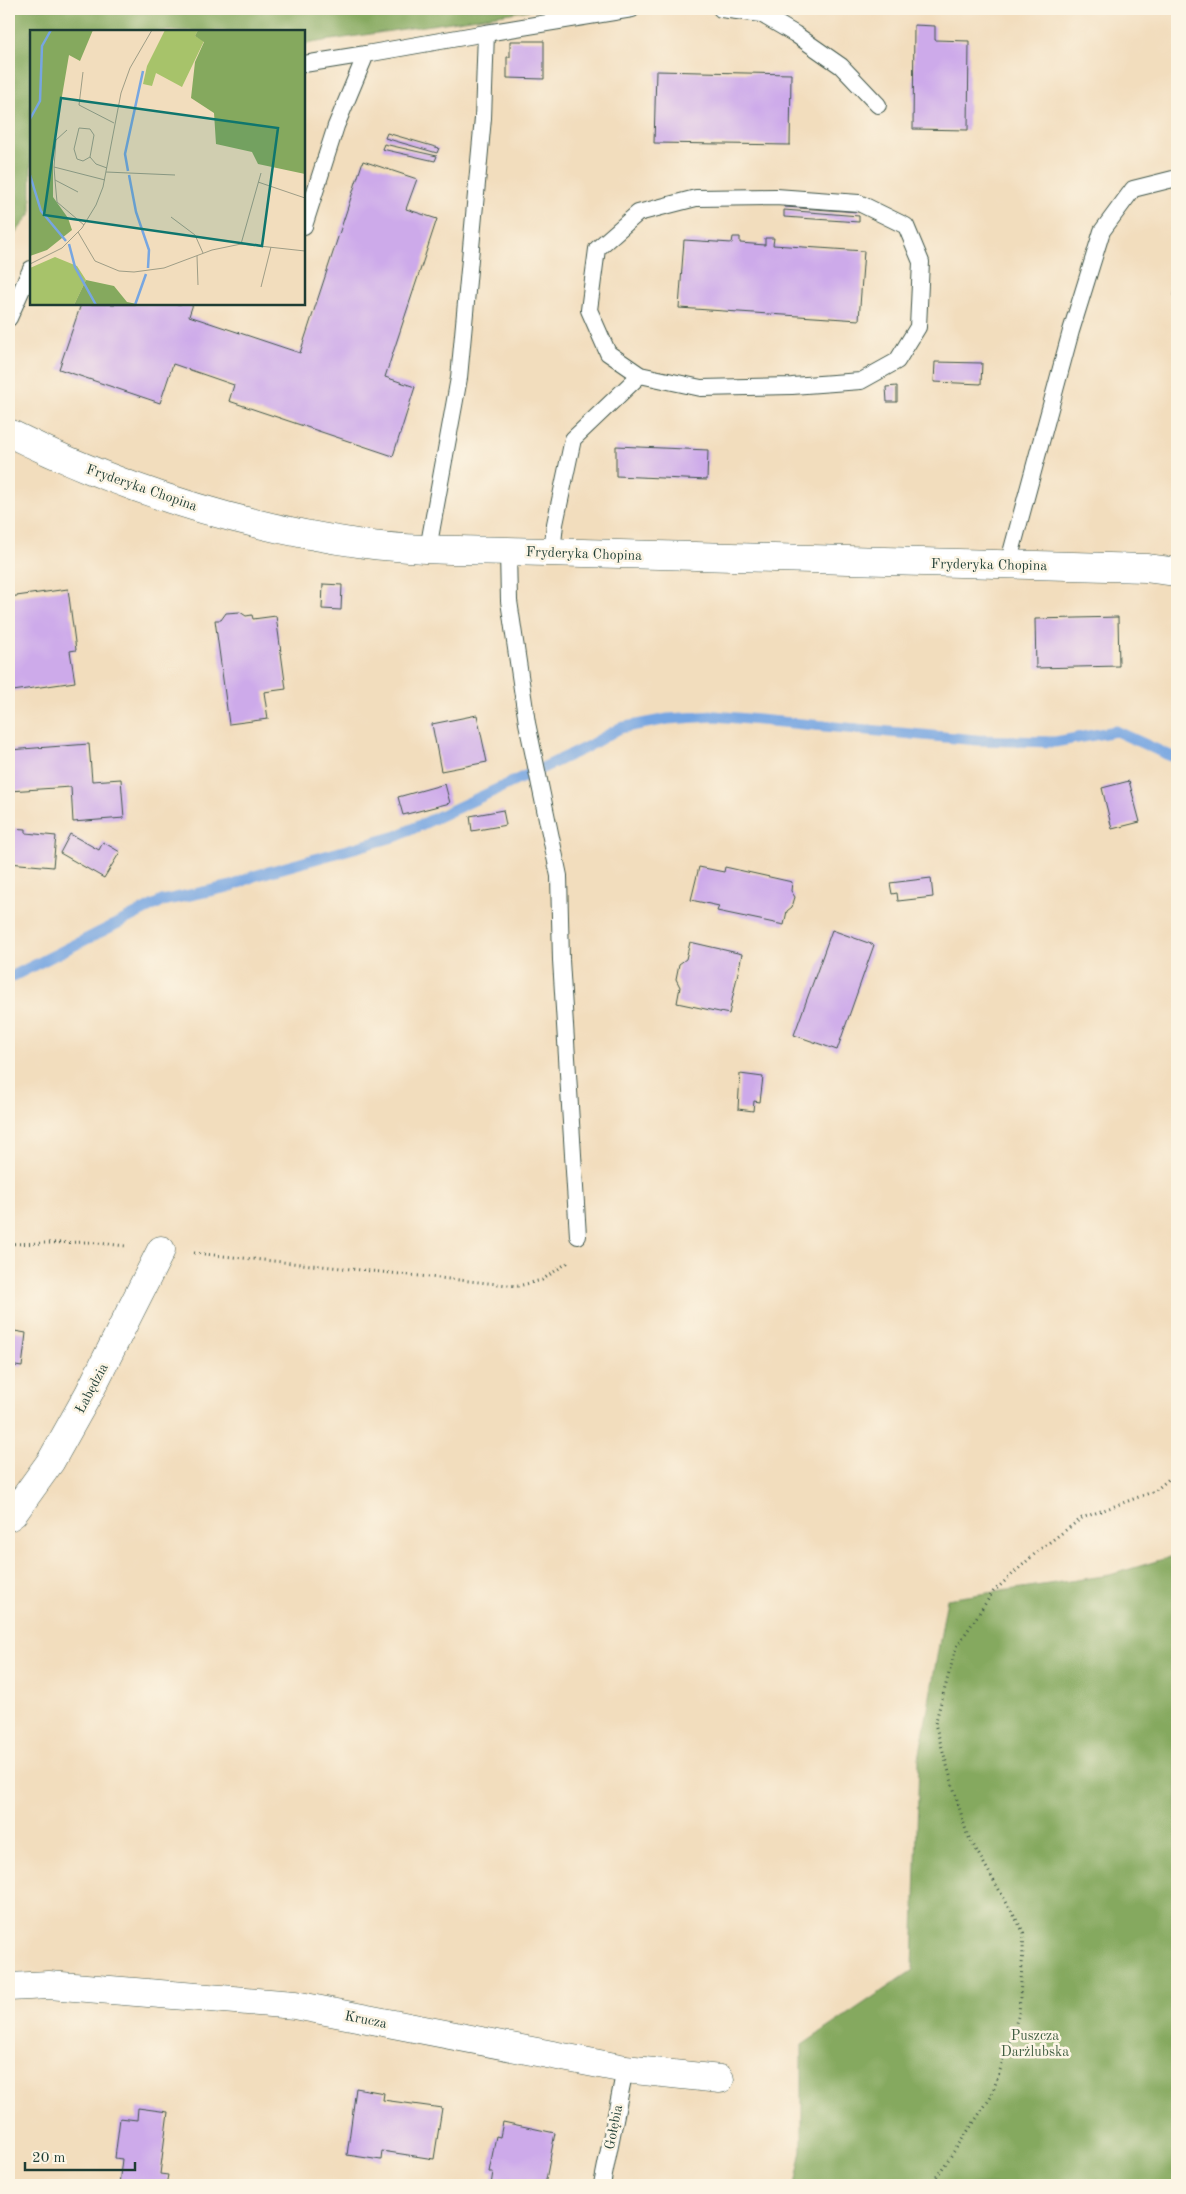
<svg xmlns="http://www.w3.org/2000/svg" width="1186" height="2194" font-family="'Old Standard TT',serif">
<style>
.forest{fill:#85a95e;stroke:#527349}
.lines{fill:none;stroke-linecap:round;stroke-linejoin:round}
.stream{stroke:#77a6e1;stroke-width:11}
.building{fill:#cdaaea}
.service-casing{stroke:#3f5549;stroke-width:18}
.minor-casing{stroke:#3f5549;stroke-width:29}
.tertiary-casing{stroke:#3f5549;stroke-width:29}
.path{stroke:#3f5549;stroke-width:3;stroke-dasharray:1 4;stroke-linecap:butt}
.service{stroke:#fff;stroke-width:16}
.minor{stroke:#fff;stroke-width:28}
.tertiary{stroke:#fff;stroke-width:28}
.labels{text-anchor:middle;stroke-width:5;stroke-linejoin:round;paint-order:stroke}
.street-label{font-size:14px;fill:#1f3d34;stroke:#fcf5e5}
.park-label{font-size:14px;fill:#415e42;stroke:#fcf5e5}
.inset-river{fill:none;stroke:#77a6e1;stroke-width:2.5}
.inset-road{fill:none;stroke:#9e9d86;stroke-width:1}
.view{fill:#0f766e;fill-opacity:0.15;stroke:#0f766e;stroke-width:2.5}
.inset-edge{fill:none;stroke:#1f3d34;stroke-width:2.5}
</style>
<rect width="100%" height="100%" fill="#fcf5e5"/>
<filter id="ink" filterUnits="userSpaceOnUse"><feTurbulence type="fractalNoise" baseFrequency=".02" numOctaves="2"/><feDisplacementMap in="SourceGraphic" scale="10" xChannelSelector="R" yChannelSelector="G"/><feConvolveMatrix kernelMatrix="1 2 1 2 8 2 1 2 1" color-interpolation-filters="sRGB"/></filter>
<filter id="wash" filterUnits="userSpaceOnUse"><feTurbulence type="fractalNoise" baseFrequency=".0096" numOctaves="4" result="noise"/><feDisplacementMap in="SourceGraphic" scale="20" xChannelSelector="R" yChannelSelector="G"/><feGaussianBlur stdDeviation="1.12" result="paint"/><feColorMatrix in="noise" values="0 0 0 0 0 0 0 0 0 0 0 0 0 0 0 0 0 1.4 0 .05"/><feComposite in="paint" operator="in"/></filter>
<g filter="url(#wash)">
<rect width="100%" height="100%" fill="#f2ddbd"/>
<!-- forest -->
<g class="forest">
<path d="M9 9H538L304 44V31H31V213L9 242Z"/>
<path d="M1177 1555V2185H795L802 2150V2045L913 1970 919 1759 947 1599 1110 1575Z"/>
</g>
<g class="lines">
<!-- stream -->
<path class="stream" d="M9 978 162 901 232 886 254 876 397 836 585 748 620 728 668 719 715 716 977 740 1055 742 1116 731 1177 759"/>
</g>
<g id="blocks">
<!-- building -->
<g class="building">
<path d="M914 25 935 26V40L969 41 968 130 913 129Z"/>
<path d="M510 41H544V79L507 78V57H510Z"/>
<path d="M656 71 791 74 790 145 654 143Z"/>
<path d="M387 133 439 148 437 153 385 138Z"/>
<path d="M384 144 437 156 435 161 382 149Z"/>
<path d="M363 161 417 179 406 209 437 219 385 377 415 387 393 456 229 401 234 385 173 364 160 403 59 369 81 304H193L189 316 300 353Z"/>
<path d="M785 200 860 206 859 212 785 207Z"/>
<path d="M784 210 859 216V222L784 217Z"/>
<path d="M733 237H740V243L765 245V238H774L773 245 864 251 859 320 679 308 684 240 732 243Z"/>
<path d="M1176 269H1177V298H1174Z"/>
<path d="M935 362 982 363 981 384 934 382Z"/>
<path d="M897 386V402H887L886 387Z"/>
<path d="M616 446 708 450 707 480 616 476Z"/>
<path d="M323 584 342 585 341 610 322 609Z"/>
<path d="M68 589 76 650 70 651 75 682 13 691 9 665V597Z"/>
<path d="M240 612 246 616 252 615 253 619 276 616 286 689 264 692 268 719 229 724 215 620H221L226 613Z"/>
<path d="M1118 617 1119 666 1036 668 1035 619Z"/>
<path d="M477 715 487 762 441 771 432 724Z"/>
<path d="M89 744 92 781 121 779 124 818 73 822 71 787 9 791V750Z"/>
<path d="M1129 781 1140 822 1112 829 1102 788Z"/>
<path d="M445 784 450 803 403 815 398 797Z"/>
<path d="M503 810 506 825 472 831 470 816Z"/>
<path d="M9 828 26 829V833L56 836 53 867 9 863Z"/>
<path d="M70 834 99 850 103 842 120 852 104 878 60 853Z"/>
<path d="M699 867 724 872 725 867 792 882 791 891 795 897 792 907 787 911 784 925 717 911 719 906 691 900Z"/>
<path d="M931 878 933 897 898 901 897 893 892 894 890 883Z"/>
<path d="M832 930 874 945 837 1050 794 1035Z"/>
<path d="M690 942 742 954 729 1014 677 1003 680 987 676 979 679 964 686 959Z"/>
<path d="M740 1074 763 1077 760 1102 754 1101 753 1111 738 1109Z"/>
<path d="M9 1330 26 1333 22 1367 9 1365Z"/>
<path d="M356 2088 384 2093 383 2100 442 2108 434 2159 382 2151 381 2160 347 2155Z"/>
<path d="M138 2108 168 2112 160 2174 168 2175 166 2185H119L122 2159 115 2158 120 2118 137 2120Z"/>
<path d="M503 2122 555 2133 545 2185H491L493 2172H489L496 2136 500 2137Z"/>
</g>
</g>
</g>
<g filter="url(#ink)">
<use href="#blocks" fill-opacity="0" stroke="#3f5549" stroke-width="1"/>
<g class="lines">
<!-- service casing -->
<g class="service-casing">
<g id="service">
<path d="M721 9 761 14 795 34 841 66 878 105"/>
<path d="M486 33 632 9"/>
<path d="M304 64 366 54"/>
<path d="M776 197 859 203 906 226 921 262 918 327 897 361 861 381 792 386 701 388 640 375 608 353 589 310 597 249 638 213 696 198Z"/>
<path d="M304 226 336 126 366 54 486 33 483 118 459 378 428 549"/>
<path d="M9 318 31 269"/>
<path d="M508 551 509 601 527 723 559 876 561 960 578 1236"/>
<path d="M552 553 555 524 573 439 640 375"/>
<path d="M1008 564 1071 331 1102 231 1133 189 1177 178"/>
<path d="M602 2185 625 2069"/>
</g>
</g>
<!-- minor casing -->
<g class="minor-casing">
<g id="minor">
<path d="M9 1517 13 1514 51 1461 89 1393 161 1250"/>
<path d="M9 1987 49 1985 295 2005 625 2069 720 2079"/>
</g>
</g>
<!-- tertiary casing -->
<g class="tertiary-casing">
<path id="tertiary" d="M9 433C120 488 241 527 364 544 411 550 460 550 508 551L1146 568 1177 572"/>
</g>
<!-- path -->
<g class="path">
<path d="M9 1244 87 1242 126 1246"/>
<path d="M194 1253 518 1286 542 1280 567 1263 568 1260"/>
<path d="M931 2185 991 2097 1019 2014 1024 1933 967 1834 935 1724 956 1648 993 1592 1039 1550 1082 1518 1155 1491 1177 1472"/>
</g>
<!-- service -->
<use href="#service" class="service"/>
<!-- minor -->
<use href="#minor" class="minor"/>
<!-- tertiary -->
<use href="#tertiary" class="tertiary"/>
</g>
</g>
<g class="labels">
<!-- street labels -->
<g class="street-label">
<text transform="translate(142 487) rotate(19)" y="5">Fryderyka Chopina</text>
<text transform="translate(584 553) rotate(2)" y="5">Fryderyka Chopina</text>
<text transform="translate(989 564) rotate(1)" y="5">Fryderyka Chopina</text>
<text transform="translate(91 1388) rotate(-62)" y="5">Łabędzia</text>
<text transform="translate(366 2019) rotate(11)" y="5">Krucza</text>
<text transform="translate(613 2127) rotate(-79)" y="5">Gołębia</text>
</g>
<!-- park labels -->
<g class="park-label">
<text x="1035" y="2040">Puszcza<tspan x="1035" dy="16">Darżlubska</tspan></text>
</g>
</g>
<!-- overview -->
<g transform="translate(30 30)">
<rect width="275" height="275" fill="#f2ddbd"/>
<path d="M135 0H168L165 6 174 11 152 57 126 43 122 56 113 54 117 36ZM25 227 47 236 56 250 44 275H0V238Z" fill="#a7c36a"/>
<path d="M0 0H63L50 31 39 25 23 119V167L38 188 42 200 17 220 0 226ZM168 0H275V144L228 134 222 122 186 114 184 83 161 68 165 32 174 12 165 6ZM56 250 84 256 97 272 107 274 44 275Z" fill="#85a95e"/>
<path class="inset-river" d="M0 89 10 71 12 16 21 0M98 141 95 124 113 41M0 145 11 181 36 211M99 145 106 182 119 220 118 238M39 214 45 237 66 275M105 275 116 244"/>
<path class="inset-road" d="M53 42 49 75 84 93M49 98 60 99 64 105 60 127 53 131 47 129 44 119ZM60 127 66 134 77 138M24 137 26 110 37 100M76 142 145 145M25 150 27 172 54 195M228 152 275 168M48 162 25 150 24 137 75 150M141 187 165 205 173 223M48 202 65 231 89 241 104 242 134 238 182 220 211 214 275 221M211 214 231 143M167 226 168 255M0 234 32 218 52 198 66 175 73 157 91 63 100 38 122 0M231 257 241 217"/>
<path class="view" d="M31 68 248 98 232 216 14 185Z"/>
<rect width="275" height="275" class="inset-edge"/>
</g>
<!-- margin -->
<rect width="1186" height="2194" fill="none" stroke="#fcf5e5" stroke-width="30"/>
<!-- scale -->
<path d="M25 2162v8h110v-8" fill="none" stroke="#1f3d34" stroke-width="2.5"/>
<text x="32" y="2162" font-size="15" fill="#1f3d34" stroke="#fcf5e5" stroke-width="4" paint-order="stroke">20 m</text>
</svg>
